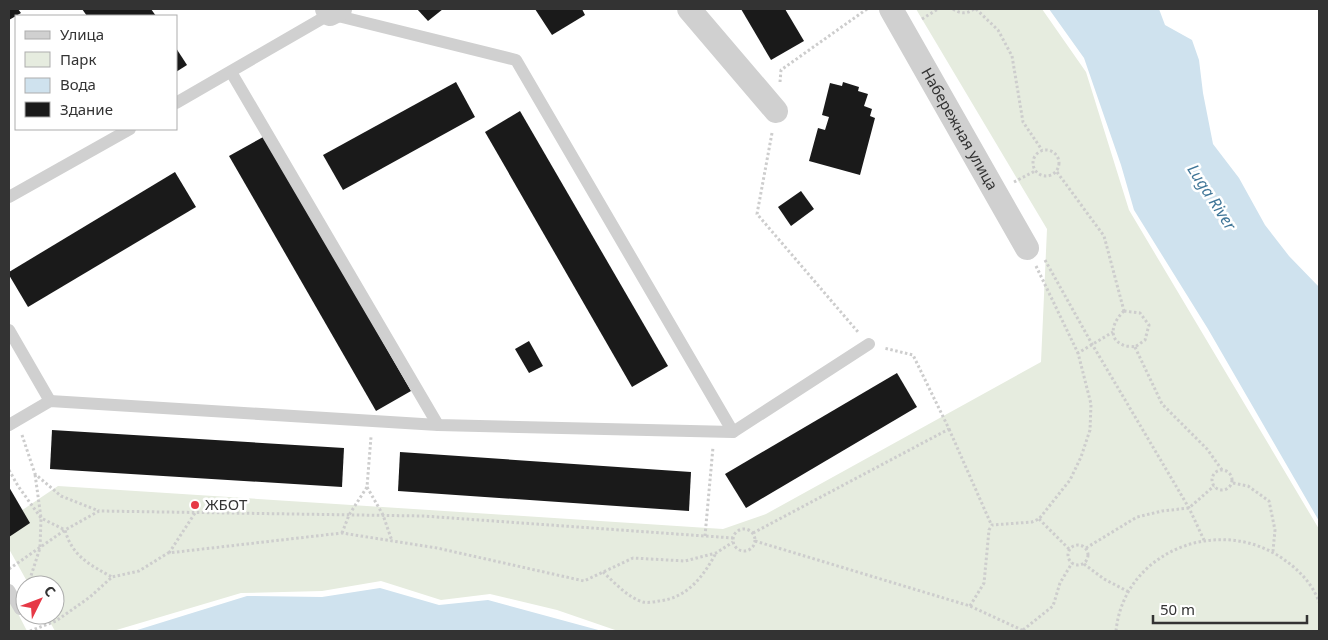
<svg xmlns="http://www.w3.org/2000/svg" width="1328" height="640" font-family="'Noto Sans',sans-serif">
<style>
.green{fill:#e6ecdf}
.water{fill:#cfe2ee}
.building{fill:#1a1a1a}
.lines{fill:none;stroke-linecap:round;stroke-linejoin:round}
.path{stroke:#cdcdcd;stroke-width:3;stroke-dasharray:2.5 2.5;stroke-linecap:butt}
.service{stroke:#d0d0d0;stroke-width:12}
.minor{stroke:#d0d0d0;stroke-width:24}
.poi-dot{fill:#e63946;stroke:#fff;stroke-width:2}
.labels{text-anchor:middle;stroke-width:5;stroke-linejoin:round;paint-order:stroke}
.street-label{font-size:15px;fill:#333;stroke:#fff}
.poi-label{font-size:15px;fill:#333;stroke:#fff;text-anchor:start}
.water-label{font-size:16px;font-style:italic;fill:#3f7597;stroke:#fff}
</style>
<rect width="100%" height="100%" fill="#fff"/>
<!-- green -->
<g class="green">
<path d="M916 9H1042L1086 72 1129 210 1319 529V631H618L557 610 490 594 441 600 381 581 322 591 241 593 113 631H55L46 615H55V585H29L9 549V519L58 486 723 529 766 514 1041 362 1047 229Z"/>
<path d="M9 596 27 631H9Z"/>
</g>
<!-- water -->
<g class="water">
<path d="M1049 9H1159L1165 25 1192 40 1199 60 1203 93 1213 144 1239 178 1265 225 1289 256 1319 287V521L1208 329 1134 210 1121 165 1084 58Z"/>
<path d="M380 588 439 605 488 600 602 631H134L247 596 322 597Z"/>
</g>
<!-- building -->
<g class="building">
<path d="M9 9H18L21 13 9 20Z"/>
<path d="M82 9H151L156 16H87Z"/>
<path d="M417 9H443L428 21Z"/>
<path d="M535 9H582L585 15 552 35Z"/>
<path d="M741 9H785L804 41 771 60Z"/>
<path d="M176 48 187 65 176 72Z"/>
<path d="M456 82 475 117 343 190 323 155Z"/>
<path d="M843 82 859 87 858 91 868 94 864 106 872 109 870 116 875 118 860 175 809 161 818 128 825 130 829 117 822 115 830 83 842 86Z"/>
<path d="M520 111 668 366 632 387 485 132Z"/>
<path d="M265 136 411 391 376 411 229 156Z"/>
<path d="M175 172 196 207 28 307 9 275V272Z"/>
<path d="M801 191 814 209 791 226 778 207Z"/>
<path d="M529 341 543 366 529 373 515 349Z"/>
<path d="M897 373 917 407 746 508 725 474Z"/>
<path d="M52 430 344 448 342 487 50 469Z"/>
<path d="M400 452 691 472 689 511 398 491Z"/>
<path d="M9 487 30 523 9 537Z"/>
</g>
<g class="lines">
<!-- path -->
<g class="path">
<path d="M953 9C960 14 967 14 974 9"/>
<path d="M976 9 998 30 1012 56 1023 122 1042 150"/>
<path d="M922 19 938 9"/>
<path d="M780 82 781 70 867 9"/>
<path d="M772 133 757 214 858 332"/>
<circle cx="1046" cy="163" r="13"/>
<path d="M1057 172 1104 236 1124 311"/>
<path d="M1014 182 1035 171"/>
<path d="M1045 260 1092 344 1189 508 1204 540"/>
<path d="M1036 266 1078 353"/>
<path d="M1124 311 1140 313 1149 325 1145 340 1135 347C1132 346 1126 347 1123 345 1106 338 1114 320 1124 311Z"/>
<path d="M1135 347 1162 404 1207 449 1222 470"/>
<path d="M949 429 991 524"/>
<path d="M22 435 35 474 61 496 99 511"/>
<circle cx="1222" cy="480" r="10"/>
<path d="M9 470 18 486 41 518 65 530C72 556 90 565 112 577"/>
<path d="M1233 483 1248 486 1269 501 1275 530 1273 551"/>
<path d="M367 487 383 515 392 541"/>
<path d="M1039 519 1069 549"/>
<circle cx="744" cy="540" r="11"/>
<path d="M342 533 349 515 367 487 371 437"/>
<path d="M753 533 949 429 913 355 884 348"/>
<path d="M705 536 713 447"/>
<path d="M755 541 970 606 1024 631"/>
<circle cx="1078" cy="555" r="10"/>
<path d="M1086 548 1137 517 1162 511 1189 508 1214 486"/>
<path d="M169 553 195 513"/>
<path d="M1084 564 1104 579 1129 592"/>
<path d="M9 569 65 530 99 511 423 516 733 538"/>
<path d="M603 572C615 583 627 597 643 602 648 603 654 602 659 601 687 598 703 577 716 553"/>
<path d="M28 585 40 548 41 518 35 474"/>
<path d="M970 606 984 583 989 530 992 525 1032 522 1039 519 1070 480 1081 457 1090 430 1091 404 1078 353 1113 332"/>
<path d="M1023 630 1053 606 1060 583 1072 563"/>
<path d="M30 631 56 621 90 597 112 577 139 571 168 553 342 533 437 548 584 581 633 558 685 561 716 553 733 542"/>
<path d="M1116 631C1124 550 1222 513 1286 561 1300 571 1313 585 1319 602"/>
</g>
<!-- service -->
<g class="service">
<path d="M231 72 438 425"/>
<path d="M176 103 330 14 516 60 733 432"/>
<path d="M9 197 130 129"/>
<path d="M9 330 50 401"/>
<path d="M9 425 50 401 438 425 733 432 869 344"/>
<path d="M9 590 20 609"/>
</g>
<!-- minor -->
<g class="minor">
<path d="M327 9 330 14 340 9"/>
<path d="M689 9 776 111"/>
<path id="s1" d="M891 9 1027 248"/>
</g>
</g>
<!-- markers -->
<circle class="poi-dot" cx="195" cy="505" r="5"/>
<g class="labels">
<!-- street labels -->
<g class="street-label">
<text dy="5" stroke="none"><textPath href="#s1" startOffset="138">Набережная улица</textPath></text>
</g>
<!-- poi labels -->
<g class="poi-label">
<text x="205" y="510">ЖБОТ</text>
</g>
<!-- water labels -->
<g class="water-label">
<text transform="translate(1212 197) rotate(57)" y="6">Luga River</text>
</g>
</g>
<!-- border -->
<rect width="1328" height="640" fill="none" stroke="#333333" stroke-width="20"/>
<!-- legend -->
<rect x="15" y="15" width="162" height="115" fill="#ffffff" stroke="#adadad"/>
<rect x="25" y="31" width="25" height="8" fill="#d0d0d0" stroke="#adadad"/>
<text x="60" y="40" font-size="15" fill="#333333">Улица</text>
<rect x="25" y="52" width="25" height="15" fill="#e6ecdf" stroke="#adadad"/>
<text x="60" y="65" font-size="15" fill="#333333">Парк</text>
<rect x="25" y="78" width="25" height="15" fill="#cfe2ee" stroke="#adadad"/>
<text x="60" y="90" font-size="15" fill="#333333">Вода</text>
<rect x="25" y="102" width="25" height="15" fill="#1a1a1a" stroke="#adadad"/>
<text x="60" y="115" font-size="15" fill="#333333">Здание</text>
<!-- north arrow -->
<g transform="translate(40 600) rotate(48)"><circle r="24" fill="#ffffff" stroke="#adadad"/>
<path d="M0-4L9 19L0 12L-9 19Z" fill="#e63946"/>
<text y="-8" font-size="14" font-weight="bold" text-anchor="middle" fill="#333333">С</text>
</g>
<!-- scale -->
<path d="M1153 615v8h154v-8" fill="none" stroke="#333333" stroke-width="2.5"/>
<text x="1160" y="615" font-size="15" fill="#333333" stroke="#ffffff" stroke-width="4" paint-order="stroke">50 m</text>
</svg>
